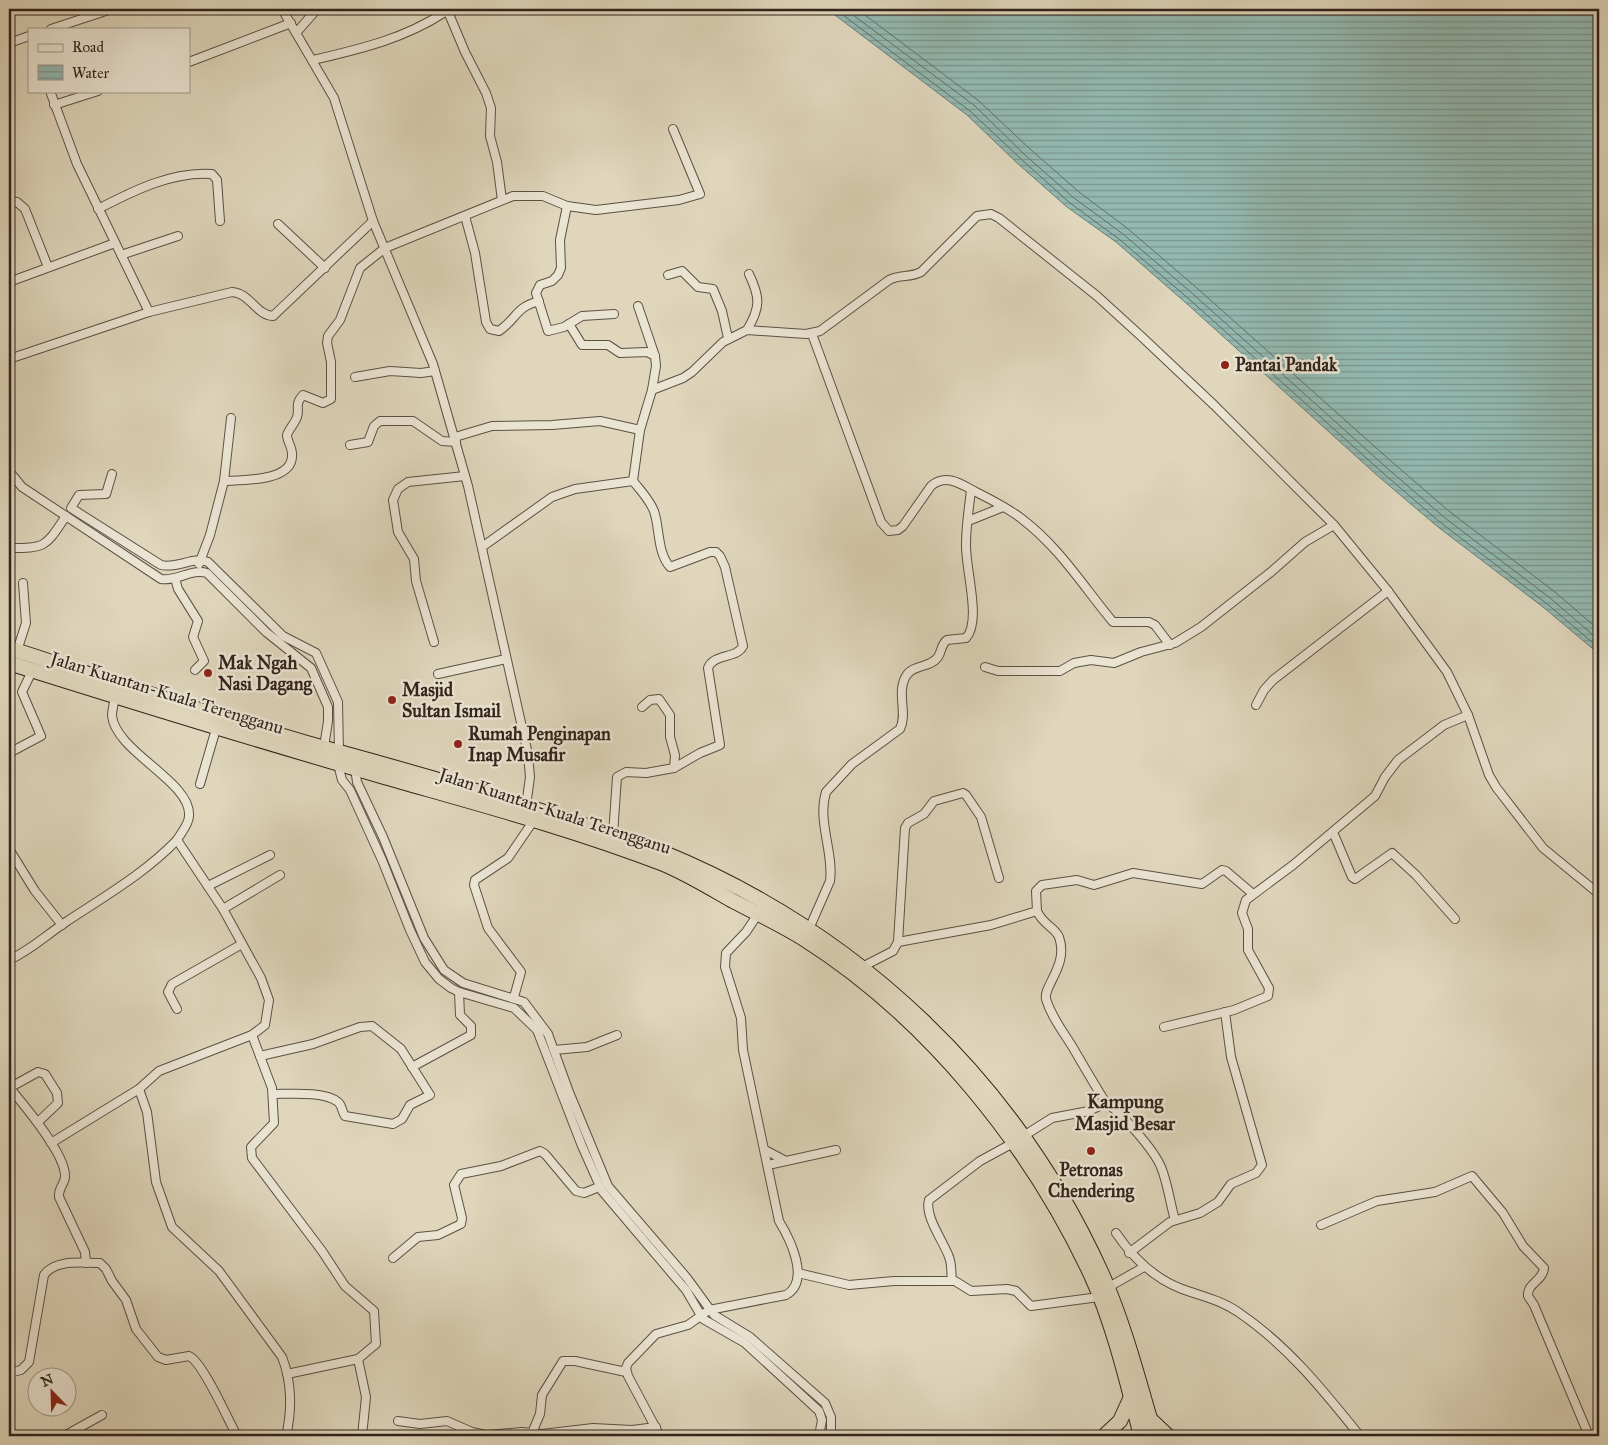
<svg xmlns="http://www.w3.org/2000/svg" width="1608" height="1445" font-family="'IM FELL Great Primer',serif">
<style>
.water{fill:url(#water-rules);stroke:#6c7d75}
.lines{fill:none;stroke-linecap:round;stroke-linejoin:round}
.shore{stroke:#626e66;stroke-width:1}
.street-casing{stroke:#5c5043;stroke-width:10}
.highway-casing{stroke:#31231b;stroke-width:16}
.street{stroke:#eae4d3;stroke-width:8}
.highway{stroke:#dfd6bc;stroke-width:14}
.poi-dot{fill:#8f2418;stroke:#eae4d3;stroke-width:2}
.labels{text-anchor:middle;stroke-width:5;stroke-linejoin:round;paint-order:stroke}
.poi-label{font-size:18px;font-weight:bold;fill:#31231b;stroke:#eae4d3;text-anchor:start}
.street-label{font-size:18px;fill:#31231b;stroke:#eae4d3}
.neighbourhood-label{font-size:19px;font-weight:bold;fill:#31231b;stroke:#eae4d3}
</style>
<defs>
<pattern id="water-rules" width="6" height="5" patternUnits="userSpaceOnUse" patternTransform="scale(1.25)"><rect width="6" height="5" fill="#93b9b1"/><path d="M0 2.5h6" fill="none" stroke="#79968f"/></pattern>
</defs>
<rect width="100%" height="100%" fill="#dfd6bc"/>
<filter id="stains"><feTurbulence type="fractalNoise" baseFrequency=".004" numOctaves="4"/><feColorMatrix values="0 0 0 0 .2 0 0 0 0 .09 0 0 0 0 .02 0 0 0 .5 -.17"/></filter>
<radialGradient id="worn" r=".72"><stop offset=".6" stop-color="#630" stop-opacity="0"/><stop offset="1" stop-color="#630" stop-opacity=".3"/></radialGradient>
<!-- water -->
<path class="water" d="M827 9H1599V654L1543 607 1438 527 1379 477 1186 303 1116 242 1067 207 1017 163 967 115Z"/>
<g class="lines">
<!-- shore -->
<g class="shore">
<path d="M835 9 970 111 1021 159 1070 203 1119 239 1189 299 1383 473 1441 523 1546 603 1599 648"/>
<path d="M845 9 975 106 1025 155 1074 198 1123 234 1193 294 1387 468 1445 518 1550 598 1599 640"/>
<path d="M857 9 979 101 1030 149 1079 192 1127 228 1198 289 1392 462 1450 512 1555 592 1599 630"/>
</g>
<!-- street casing -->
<g class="street-casing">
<g id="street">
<path d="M282 9 334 98 373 221 433 364 468 486 528 754 530 777 526 806"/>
<path d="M51 29 112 9"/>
<path d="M296 33 317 9"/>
<path d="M9 43 29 36"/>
<path d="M313 60C360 49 404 39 445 12L449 14 465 52 486 93 491 108 490 136 497 162 502 200"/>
<path d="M189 62 291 23"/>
<path d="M50 91 77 164 149 312"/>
<path d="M54 105 98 91"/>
<path d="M9 201 17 202 25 209 48 267"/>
<path d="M567 206 560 240 561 268 558 275 552 281 540 285 536 293 548 331 564 327 582 316 614 314"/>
<path d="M98 209C133 191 172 171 212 174L217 180 220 221"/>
<path d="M465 216 475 253 486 322 490 329 499 331C518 318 514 308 539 301"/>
<path d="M278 224 325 268"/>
<path d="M121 255 178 236"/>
<path d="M668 275 682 271 698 287 713 289 722 311 728 338"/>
<path d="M9 282 115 243"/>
<path d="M569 324 582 345H608L620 353 647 352 655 356"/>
<path d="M747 330C761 307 760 297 749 274"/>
<path d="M812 334 881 522 889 531 898 530 903 526 931 486C946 473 961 484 976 492 992 500 1008 508 1022 519 1059 547 1083 586 1113 622H1149L1155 625 1170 645"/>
<path d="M9 359 149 312 232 292C250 293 256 315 273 316L373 221"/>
<path d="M355 377 390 371 421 373 435 371"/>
<path d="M652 390 683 378 692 372 723 342 747 330 806 334 820 331 889 280C900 274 910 278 921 272L977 216 991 214 999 218 1097 296 1142 337 1214 405 1334 525 1388 591 1447 672 1468 715 1489 775 1496 787 1543 848 1599 894"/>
<path d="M455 437 492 426 552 425 600 421 640 430"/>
<path d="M350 445 368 442 374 426 380 421H413L442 441 456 442"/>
<path d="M9 471 22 487 161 579C176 582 192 568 207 573L266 632 311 668 328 707V721L324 747"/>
<path d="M112 474 106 494 79 495 71 508 161 565C177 569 193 556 208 562L283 636 316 653 338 702 339 752"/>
<path d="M224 481C242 480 294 482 292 454 292 447 287 441 287 435 289 429 295 423 297 417 300 407 294 405 303 395L323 403 331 399V362L327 343 328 336 340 320 360 268 385 248 513 196H543L567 206 596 210 679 200 700 194 673 129"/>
<path d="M968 521 1003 507"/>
<path d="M482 547 552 497 575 489 633 481 640 430 652 390 656 366 655 356 638 306"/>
<path d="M9 548C47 548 45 547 66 516"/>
<path d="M199 564 210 535 224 481 231 418"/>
<path d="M175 578 178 589 198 621 193 637 204 661 195 670"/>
<path d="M434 642 416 581 414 559 398 532 393 500 398 489 408 482 465 476"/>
<path d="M17 651 26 623 23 583"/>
<path d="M985 667 998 671H1060L1074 663 1091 660 1114 663 1141 652 1175 643 1201 627 1271 572 1305 542 1334 525"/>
<path d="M438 674 506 659"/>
<path d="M115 697C114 703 112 710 112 716 116 752 192 782 189 816 189 824 181 833 177 840L223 909 261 978 269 1000 265 1025 252 1035 272 1088 274 1123 251 1147 252 1158 322 1251 345 1286 374 1311 376 1344 358 1359 366 1397 362 1436"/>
<path d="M1256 705 1264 690 1273 680 1388 591"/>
<path d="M642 707 650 700 659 699 670 715V737L675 755 674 768"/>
<path d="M9 753 41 736 22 692 32 671"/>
<path d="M338 764 342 780 350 790 382 860 410 930 425 962 439 979 451 988 459 992 514 1008 537 1030 582 1146 602 1191 686 1290 703 1319 745 1343 819 1411 822 1420 819 1436"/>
<path d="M355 768 357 782 383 837 424 938 444 970 463 983 524 1002 548 1034 569 1092 608 1186 687 1278 714 1315 750 1337 825 1403 831 1417V1436"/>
<path d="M200 784 216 729"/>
<path d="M1333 832 1352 877 1355 879 1392 853 1416 875 1455 919"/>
<path d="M613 835 617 777 626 772 646 773 674 768 700 753 720 745 708 668C714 653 737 659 743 646L725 567 720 556 716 552H710L670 567C657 552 660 529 654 511 649 499 641 491 633 481"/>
<path d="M9 849 35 891 62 925"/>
<path d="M208 886 270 855"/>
<path d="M223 909 280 875"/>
<path d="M1037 911C1043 925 1055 927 1059 937 1069 965 1043 986 1046 999 1051 1016 1063 1032 1072 1046 1083 1065 1094 1084 1106 1103 1121 1112 1154 1150 1161 1167 1168 1184 1170 1203 1175 1220"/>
<path d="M809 929 830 881C834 853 817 821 826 792L852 764 900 729C908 713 896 693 906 676 913 664 931 668 938 657 942 651 941 644 947 640L966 638C982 621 965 568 966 544 966 526 969 508 971 490"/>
<path d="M898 942 905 828 908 823 924 814 934 801 963 793 966 795 981 817 999 878"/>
<path d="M9 960C31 950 46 935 66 922 105 896 144 874 177 840"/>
<path d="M862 967 893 951 898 942 991 925 1037 911 1036 891 1042 885 1077 880 1094 885 1133 873 1202 884 1222 870 1226 871 1253 894"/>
<path d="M514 997 521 972 488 928 474 885 475 880 508 858 534 820"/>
<path d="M177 1009 168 992 172 984 242 944"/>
<path d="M1164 1027 1234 1010 1268 996 1269 988 1248 950V929L1242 913 1246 900 1293 865 1375 796 1385 777 1398 760 1444 725 1468 715"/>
<path d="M554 1050 587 1047 617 1035"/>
<path d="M260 1056 313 1044 360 1027 372 1026 401 1049 430 1095 410 1105 402 1119 393 1124 345 1116C342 1112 342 1105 338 1102 325 1091 289 1094 274 1094"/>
<path d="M412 1067 471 1035V1026L460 1015 459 992"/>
<path d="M9 1087C24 1105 64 1152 65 1175 66 1183 58 1187 59 1197L85 1252 86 1263"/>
<path d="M9 1088 38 1072 45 1074 57 1093 58 1103 38 1122"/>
<path d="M139 1089 147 1112 156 1182 172 1227 219 1271 282 1357C292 1382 292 1411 286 1436"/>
<path d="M1022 1137 1052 1118 1089 1111 1106 1103"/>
<path d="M51 1143 139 1089 159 1071 252 1035"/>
<path d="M765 1150 784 1160"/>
<path d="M768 1165 836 1150"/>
<path d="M1321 1225 1377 1201 1435 1192 1472 1176 1503 1213 1523 1246 1544 1268C1543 1281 1527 1283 1528 1296L1534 1305 1589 1436"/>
<path d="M1116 1233C1133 1258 1153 1278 1182 1289 1201 1296 1221 1300 1238 1312 1287 1345 1323 1390 1360 1436"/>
<path d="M1129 1253 1170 1222 1200 1213 1218 1202 1231 1184 1256 1173 1262 1165 1231 1057 1225 1012"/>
<path d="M393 1258 418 1237 438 1235 461 1224 462 1218 454 1185 461 1174 501 1166 540 1151 545 1154 576 1191 584 1193 599 1187"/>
<path d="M798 1273 849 1285 894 1281H955L971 1291 1007 1289 1016 1291 1031 1306 1099 1297"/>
<path d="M952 1281C951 1273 952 1264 949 1257 944 1242 924 1216 929 1200L980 1161 1013 1143"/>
<path d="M1107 1288 1144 1267"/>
<path d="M9 1373 21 1370 29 1362 44 1275C55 1259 82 1263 100 1263L106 1269 112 1281 126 1300 136 1329 158 1357 166 1360 189 1356C203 1362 228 1420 237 1436"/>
<path d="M287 1374 358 1359"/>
<path d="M398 1421 420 1424 447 1421 472 1432 486 1435 522 1432 542 1434 593 1428 632 1430 656 1427"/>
<path d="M532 1433 540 1414 542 1395 563 1361H575L626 1372"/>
<path d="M64 1436 102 1415"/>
<path d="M660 1436 628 1376 626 1368 628 1363 656 1334 688 1325 709 1310 786 1295C811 1281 790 1239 779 1221L743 1050 741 1018 725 967 726 953 746 932 758 914"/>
</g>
</g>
<!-- highway casing -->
<g class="highway-casing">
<g id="highway">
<path d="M9 648C113 682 216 717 321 747 409 771 498 796 584 825 610 834 637 842 662 852 858 932 1015 1081 1102 1274 1125 1326 1139 1382 1155 1436"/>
<path d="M9 663C133 702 256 740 381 776 475 803 570 828 661 863 686 873 710 888 733 901 756 913 782 925 804 939 927 1017 1030 1144 1091 1275 1113 1322 1128 1386 1141 1436"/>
<path d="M1150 1419 1168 1436"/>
<path d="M1104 1436 1120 1421 1131 1397"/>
</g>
</g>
<!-- street -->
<use href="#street" class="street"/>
<!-- highway -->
<use href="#highway" class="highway"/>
</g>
<!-- markers -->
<g class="poi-dot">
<circle cx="1225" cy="365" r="5"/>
<circle cx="208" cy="673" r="5"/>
<circle cx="392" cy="700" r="5"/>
<circle cx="458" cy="744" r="5"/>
<circle cx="1091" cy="1151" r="5"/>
</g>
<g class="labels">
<!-- poi labels -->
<g class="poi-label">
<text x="1235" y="371">Pantai Pandak</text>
<text x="218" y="669">Mak Ngah<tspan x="218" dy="21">Nasi Dagang</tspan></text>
<text x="402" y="696">Masjid<tspan x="402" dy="21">Sultan Ismail</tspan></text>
<text x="468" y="740">Rumah Penginapan<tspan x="468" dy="21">Inap Musafir</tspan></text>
<text x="1091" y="1176" text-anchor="middle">Petronas<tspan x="1091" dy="21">Chendering</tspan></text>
</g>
<!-- street labels -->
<g class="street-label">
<text transform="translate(167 693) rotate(17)" y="6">Jalan Kuantan-Kuala Terengganu</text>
<text transform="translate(555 811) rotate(18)" y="6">Jalan Kuantan-Kuala Terengganu</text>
</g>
<!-- neighbourhood labels -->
<g class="neighbourhood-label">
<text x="1125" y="1108">Kampung<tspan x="1125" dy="22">Masjid Besar</tspan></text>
</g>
</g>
<!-- margin -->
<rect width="1608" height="1445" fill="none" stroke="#dfd6bc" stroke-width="30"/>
<rect x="10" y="10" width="1588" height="1425" fill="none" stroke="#31231b" stroke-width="2.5"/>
<rect x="15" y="15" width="1578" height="1415" fill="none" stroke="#31231b"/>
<!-- legend -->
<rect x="28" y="28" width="162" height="65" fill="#eae4d3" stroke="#a09789"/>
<rect x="38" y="44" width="25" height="8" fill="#eae4d3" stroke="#a09789"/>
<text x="72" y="52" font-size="15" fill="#31231b">Road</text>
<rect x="38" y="65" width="25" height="15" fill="url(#water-rules)" stroke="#a09789"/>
<text x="72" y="78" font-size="15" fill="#31231b">Water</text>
<!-- north arrow -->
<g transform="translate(52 1392) rotate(337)"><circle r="24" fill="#eae4d3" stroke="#a09789"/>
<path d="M0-4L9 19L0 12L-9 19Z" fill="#8f2418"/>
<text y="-8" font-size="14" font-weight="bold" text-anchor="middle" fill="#31231b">N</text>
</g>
<rect width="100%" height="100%" filter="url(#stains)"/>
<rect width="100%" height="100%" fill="url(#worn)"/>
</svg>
